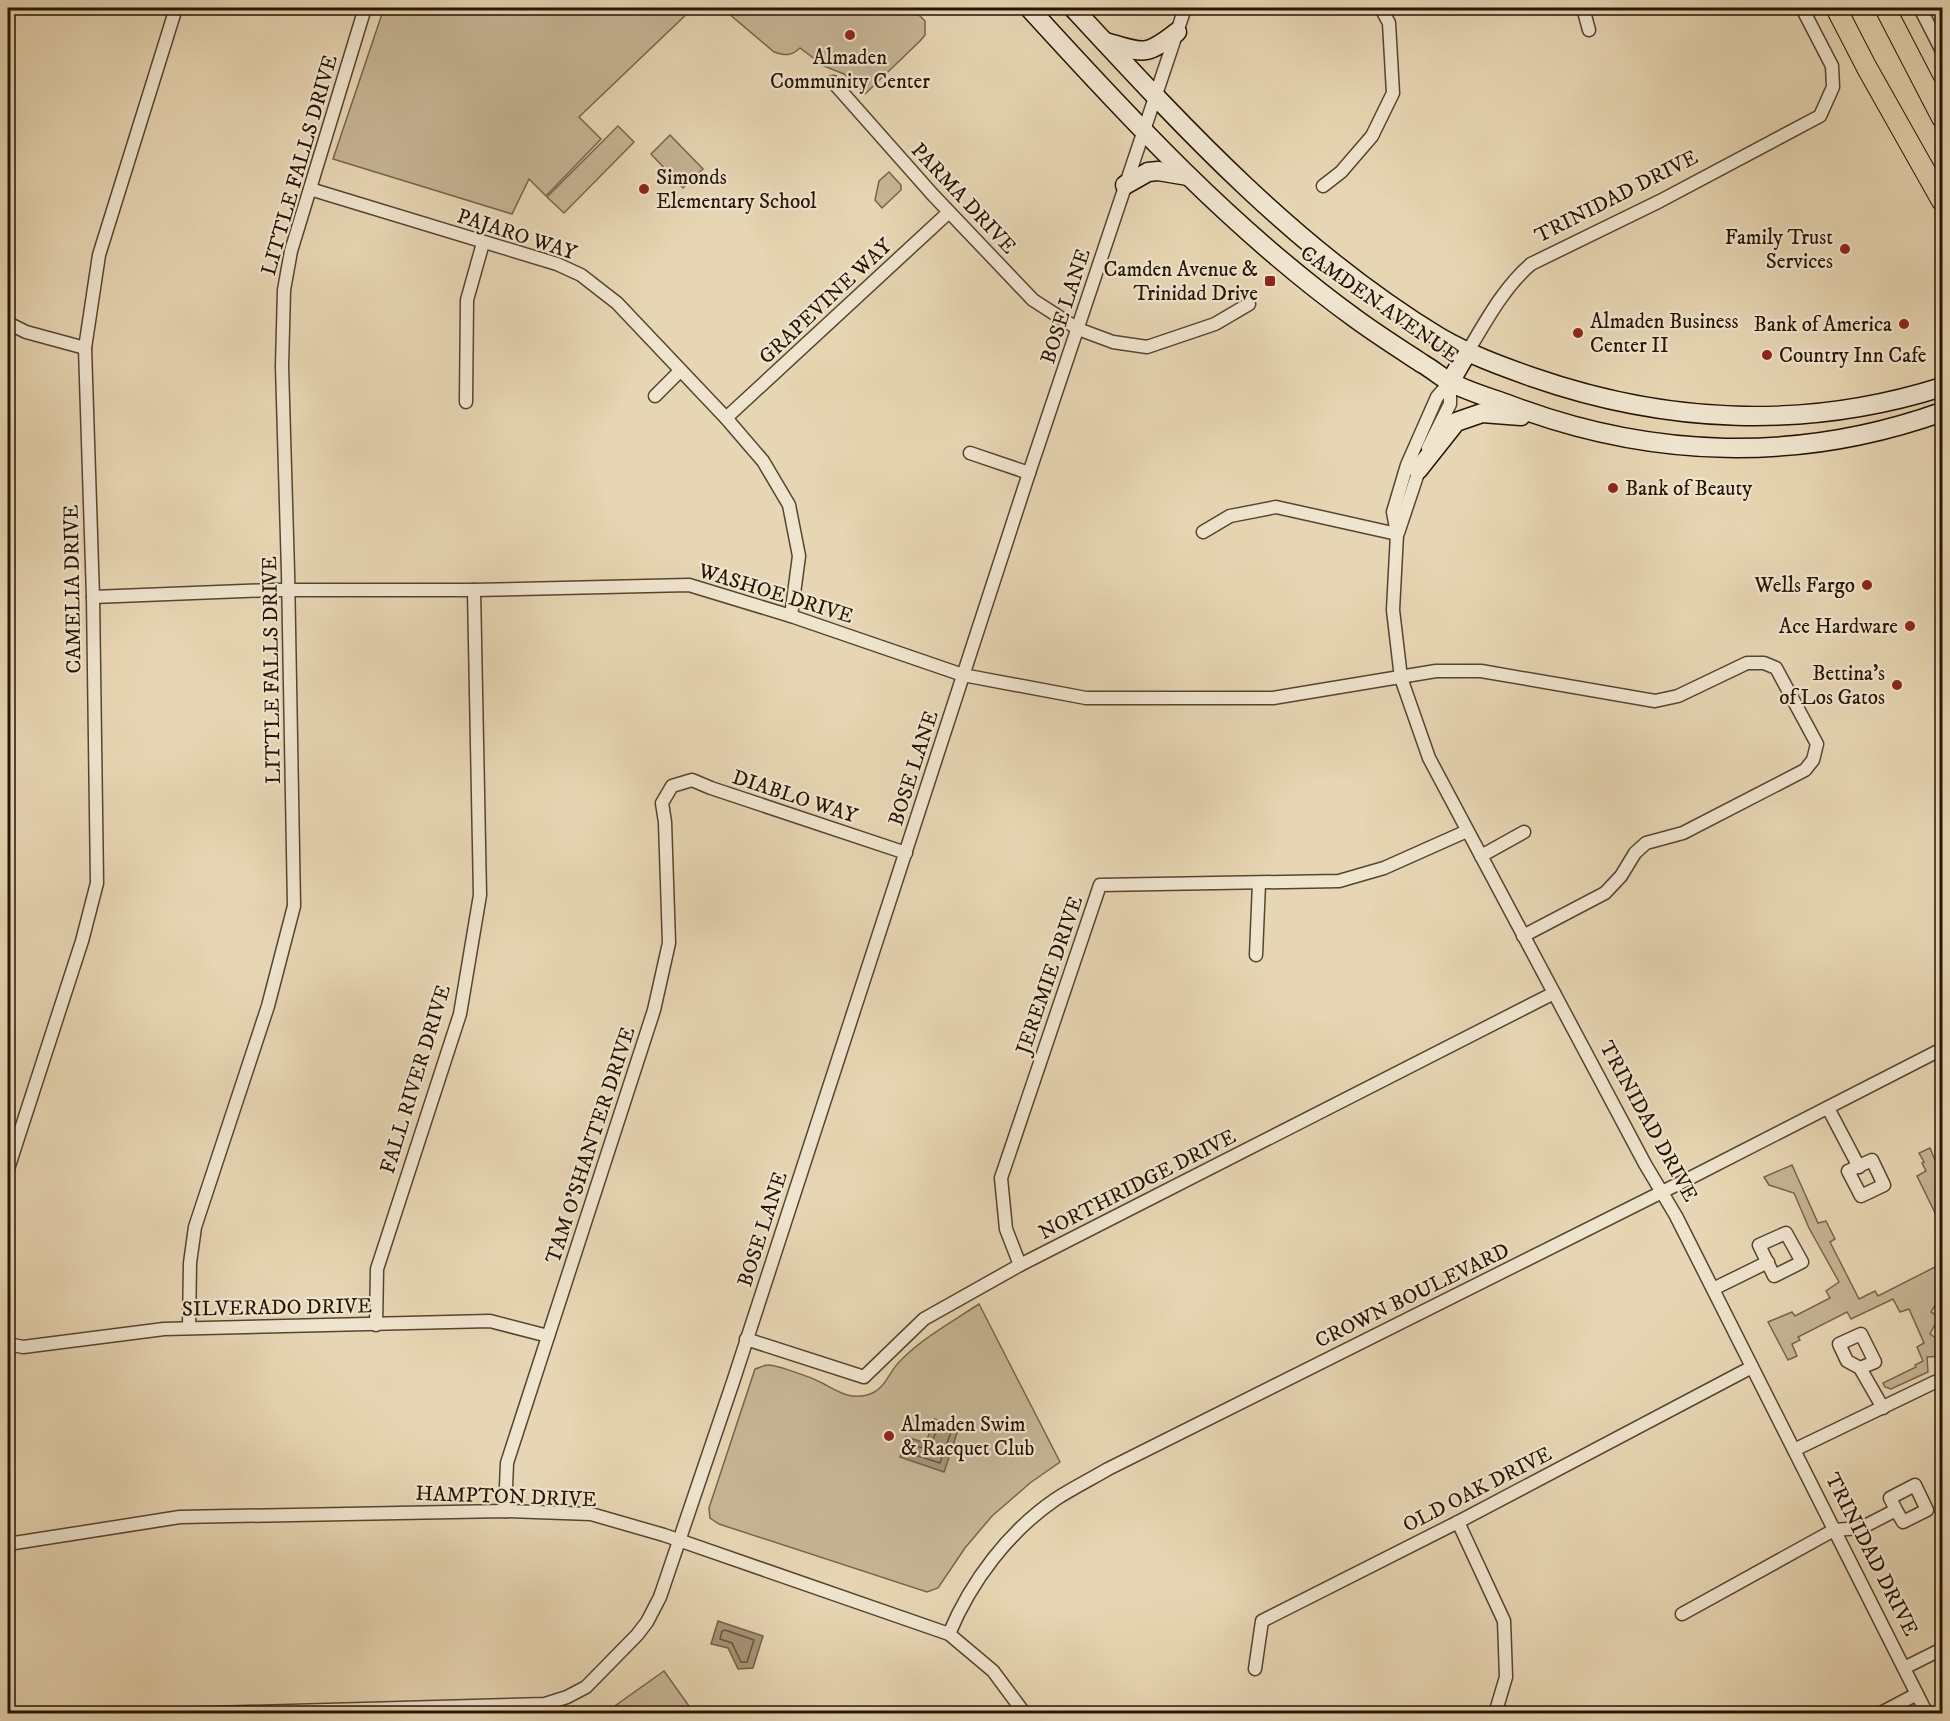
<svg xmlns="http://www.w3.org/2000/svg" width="1950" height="1721" font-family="'IM FELL DW Pica',serif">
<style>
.green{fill:#c6b595;stroke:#76654c;stroke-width:1.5}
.water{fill:#a59477;stroke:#726149;stroke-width:1.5}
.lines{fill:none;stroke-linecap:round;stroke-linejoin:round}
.shore{stroke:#66543d;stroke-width:1.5}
.street-casing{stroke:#56452f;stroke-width:15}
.secondary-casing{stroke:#261503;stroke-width:21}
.primary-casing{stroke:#261503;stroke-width:22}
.street{stroke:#efe4ce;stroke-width:12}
.secondary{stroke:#efe4ce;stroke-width:18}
.primary{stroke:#e7d6b3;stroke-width:20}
.poi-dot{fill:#8f2418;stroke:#efe4ce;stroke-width:2}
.labels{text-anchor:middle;stroke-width:4.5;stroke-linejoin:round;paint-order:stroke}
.poi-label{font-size:21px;fill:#261503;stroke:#efe4ce;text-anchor:end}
.street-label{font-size:21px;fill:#261503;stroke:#efe4ce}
</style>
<rect width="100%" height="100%" fill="#e7d6b3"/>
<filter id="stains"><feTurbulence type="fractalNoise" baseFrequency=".00333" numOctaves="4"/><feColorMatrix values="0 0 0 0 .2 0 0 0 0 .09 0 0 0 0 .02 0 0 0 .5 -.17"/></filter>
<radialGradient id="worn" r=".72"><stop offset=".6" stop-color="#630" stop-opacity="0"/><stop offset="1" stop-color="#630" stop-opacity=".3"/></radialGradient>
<!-- green -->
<g class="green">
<path d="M384 8H693L579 117 601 139 546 196 529 179 512 214 333 159Z"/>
<path d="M722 8H926L919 15 925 21V35L920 41 865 94 844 74 824 66 800 48C791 56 786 56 774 52Z"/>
<path d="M618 126 634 142 564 213 547 197Z"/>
<path d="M670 135 703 169 683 188 651 154Z"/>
<path d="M889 172 901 185V190L882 208 875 200 879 181Z"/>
<path d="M1930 1148 1942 1177V1227L1917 1176 1926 1171 1922 1163 1924 1162 1919 1153Z"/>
<path d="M1792 1165 1818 1223 1826 1221 1835 1239 1830 1242 1859 1299 1875 1291 1878 1296 1939 1265 1937 1257 1942 1253V1294L1931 1312 1939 1317 1930 1334 1942 1342V1356L1927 1357 1928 1372 1891 1389 1885 1387 1883 1383 1916 1367 1915 1365 1923 1361 1917 1347 1924 1343 1909 1309 1900 1312 1893 1299 1851 1319 1847 1312 1798 1337 1800 1340 1792 1344 1797 1356 1788 1360 1768 1322 1792 1312 1795 1316 1830 1298 1826 1291 1839 1282 1809 1228 1794 1193 1769 1185 1764 1177Z"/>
<path d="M979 1304 1060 1462 1030 1483 992 1516 965 1548 938 1588 927 1592 719 1524 710 1518 709 1508 755 1369C759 1368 764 1365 768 1365 774 1364 813 1378 820 1382 836 1390 848 1400 867 1395 886 1390 888 1372 901 1360 923 1338 953 1321 979 1304Z"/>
<path d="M664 1671 694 1713H605Z"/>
</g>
<!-- water -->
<g class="water">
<path d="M934 1419 959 1427 944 1472 900 1457 906 1437 926 1443Z"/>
<path d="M718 1621 763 1636 753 1668 738 1669 728 1648 711 1644Z"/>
</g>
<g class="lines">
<!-- shore -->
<g class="shore">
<path d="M938 1427 949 1430 951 1432 940 1463 909 1453 911 1445 924 1448 930 1447Z"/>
<path d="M725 1630 754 1640 747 1662H741L732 1643 720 1639 722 1631Z"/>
</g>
<!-- street casing -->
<g class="street-casing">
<g id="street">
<path d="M1583 8 1589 30"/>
<path d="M1920 8 1942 51"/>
<path d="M833 82 933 195 1033 300 1078 329 1113 342 1147 347 1215 324 1249 304"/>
<path d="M1323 186 1341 172 1372 136 1393 93 1389 23 1381 8"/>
<path d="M310 189 557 264 581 275 617 303 726 418 763 461 789 505 799 556 791 616"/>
<path d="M8 323 26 332 85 348"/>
<path d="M1468 351C1486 321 1504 287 1531 264L1660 201 1820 116 1833 87 1832 66 1802 8"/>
<path d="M1450 382 1437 397 1407 465 1393 512 1397 534 1393 610 1401 678 1429 758 1645 1164 1676 1216 1927 1714"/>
<path d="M655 396 680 371"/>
<path d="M466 402 467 300 483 243"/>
<path d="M726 418 949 212"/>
<path d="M1428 448 1450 404V382"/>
<path d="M970 453 1029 473"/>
<path d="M1203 532 1230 516 1276 507 1397 534"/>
<path d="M1398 533 1421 464"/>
<path d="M93 597 271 590H474L689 585 791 616 963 675 1086 698H1273L1436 671H1481L1655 701 1678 696 1747 663H1764L1776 668 1817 744 1813 760 1805 770 1683 833 1646 843 1635 853 1621 876 1605 893 1523 936"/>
<path d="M1481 856 1524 832"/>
<path d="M1256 955 1259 883"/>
<path d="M1828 1108 1859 1167"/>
<path d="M1872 1160 1884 1185 1861 1196 1848 1171Z"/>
<path d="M8 1169 82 941 97 883 93 597 85 348 99 255 176 8"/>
<path d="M1786 1233 1802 1262 1774 1276 1759 1245Z"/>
<path d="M1020 1265 1006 1229 1001 1178 1100 885 1339 881 1384 868 1467 831"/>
<path d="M1713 1289 1768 1262"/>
<path d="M376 1325 377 1269 460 1014 480 895 474 590"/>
<path d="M189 1328 190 1263 195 1227 268 1006 294 906 288 572 282 366 284 290 291 251 365 8"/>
<path d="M746 1339 864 1377 924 1319 1020 1265 1554 993"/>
<path d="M8 1344 23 1347 164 1329 490 1321 548 1336"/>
<path d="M1860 1368 1875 1362 1861 1334 1839 1344 1847 1361 1860 1368 1883 1408"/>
<path d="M1794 1450 1935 1382H1942"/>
<path d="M505 1511 507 1463 654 1010 669 943 665 822 662 803 672 786 692 780 711 788 906 853"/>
<path d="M1458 1522 1504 1621 1506 1677 1495 1714"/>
<path d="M8 1544 180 1517 505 1511 591 1514 664 1535 949 1634 993 1671 1025 1714"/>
<path d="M1682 1614 1834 1530 1861 1528 1896 1510 1890 1498 1915 1485 1927 1510 1903 1522 1896 1510"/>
<path d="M949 1634C971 1581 1009 1531 1056 1499 1073 1488 1091 1479 1108 1469L1690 1178 1942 1049"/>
<path d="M1904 1668 1942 1649"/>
<path d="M1255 1669 1262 1621 1458 1522 1752 1367"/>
<path d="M176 1714 545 1704 567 1697 586 1687 637 1635 647 1622 660 1597 733 1382 1029 473 1185 8"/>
<path d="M1879 1714 1917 1694"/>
</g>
</g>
<!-- secondary casing -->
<g class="secondary-casing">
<g id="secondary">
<path d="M1029 8C1131 120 1233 230 1356 319 1378 335 1400 349 1423 364 1432 369 1441 377 1450 382 1469 392 1491 398 1510 405 1652 459 1799 463 1942 412"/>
<path d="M1073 8C1185 129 1296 250 1439 337 1468 354 1501 366 1532 377 1667 424 1806 430 1942 387"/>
<path d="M1105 42C1143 52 1144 58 1177 32"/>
<path d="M1125 185 1148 172 1158 171 1188 176"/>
<path d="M1450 382 1468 351"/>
<path d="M1418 470 1456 422 1482 413 1521 416"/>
</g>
</g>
<!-- primary casing -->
<g class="primary-casing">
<g id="primary">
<path d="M1836 8 1867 68 1942 201"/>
<path d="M1885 8 1942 118"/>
</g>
</g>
<!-- street -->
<use href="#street" class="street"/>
<!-- secondary -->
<use href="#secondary" class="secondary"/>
<!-- primary -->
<use href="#primary" class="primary"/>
</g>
<!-- markers -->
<g class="poi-dot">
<circle cx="850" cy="35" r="6"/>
<circle cx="644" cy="189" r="6"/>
<circle cx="1845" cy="249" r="6"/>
<rect x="1264" y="275" width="12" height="12" rx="3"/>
<circle cx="1904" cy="324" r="6"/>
<circle cx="1578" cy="333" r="6"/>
<circle cx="1767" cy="355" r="6"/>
<circle cx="1613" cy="488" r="6"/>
<circle cx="1867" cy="585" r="6"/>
<circle cx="1910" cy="626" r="6"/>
<circle cx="1897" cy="685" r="6"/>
<circle cx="889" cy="1436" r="6"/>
</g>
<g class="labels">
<!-- poi labels -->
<g class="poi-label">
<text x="850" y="64" text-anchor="middle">Almaden<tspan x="850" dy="24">Community Center</tspan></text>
<text x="656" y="184" text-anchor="start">Simonds<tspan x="656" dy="24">Elementary School</tspan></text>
<text x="1833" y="244">Family Trust<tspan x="1833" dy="24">Services</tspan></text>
<text x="1258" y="276">Camden Avenue &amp;<tspan x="1258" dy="24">Trinidad Drive</tspan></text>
<text x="1590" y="328" text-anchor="start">Almaden Business<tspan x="1590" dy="24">Center II</tspan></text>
<text x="1892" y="331">Bank of America</text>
<text x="1779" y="362" text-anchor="start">Country Inn Cafe</text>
<text x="1625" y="495" text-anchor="start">Bank of Beauty</text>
<text x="1855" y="592">Wells Fargo</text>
<text x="1898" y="633">Ace Hardware</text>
<text x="1885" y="680">Bettina's<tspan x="1885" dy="24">of Los Gatos</tspan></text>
<text x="901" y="1431" text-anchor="start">Almaden Swim<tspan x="901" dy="24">&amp; Racquet Club</tspan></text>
</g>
<!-- street labels -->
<g class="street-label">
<text transform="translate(299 165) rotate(-74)" y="7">LITTLE FALLS DRIVE</text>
<text transform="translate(1616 196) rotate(-27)" y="7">TRINIDAD DRIVE</text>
<text transform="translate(964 198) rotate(47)" y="7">PARMA DRIVE</text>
<text transform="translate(517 234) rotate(18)" y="7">PAJARO WAY</text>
<text transform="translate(825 301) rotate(-43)" y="7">GRAPEVINE WAY</text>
<text transform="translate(1380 304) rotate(35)" y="7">CAMDEN AVENUE</text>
<text transform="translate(1065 306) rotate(-72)" y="7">BOSE LANE</text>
<text transform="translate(72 589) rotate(-91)" y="7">CAMELIA DRIVE</text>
<text transform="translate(776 593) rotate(17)" y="7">WASHOE DRIVE</text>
<text transform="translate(271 670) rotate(-91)" y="7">LITTLE FALLS DRIVE</text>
<text transform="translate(913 768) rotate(-72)" y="7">BOSE LANE</text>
<text transform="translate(795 796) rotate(18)" y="7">DIABLO WAY</text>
<text transform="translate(1049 975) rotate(-71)" y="7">JEREMIE DRIVE</text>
<text transform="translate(415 1079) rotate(-73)" y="7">FALL RIVER DRIVE</text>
<text transform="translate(1649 1121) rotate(61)" y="7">TRINIDAD DRIVE</text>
<text transform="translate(590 1145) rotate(-72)" y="7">TAM O'SHANTER DRIVE</text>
<text transform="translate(1137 1184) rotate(-27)" y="7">NORTHRIDGE DRIVE</text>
<text transform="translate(762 1229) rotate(-72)" y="7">BOSE LANE</text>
<text transform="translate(1412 1295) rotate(-26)" y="7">CROWN BOULEVARD</text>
<text transform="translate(277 1307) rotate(-1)" y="7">SILVERADO DRIVE</text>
<text transform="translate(1477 1489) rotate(-27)" y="7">OLD OAK DRIVE</text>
<text transform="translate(506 1496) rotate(2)" y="7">HAMPTON DRIVE</text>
<text transform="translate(1872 1554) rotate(63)" y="7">TRINIDAD DRIVE</text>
</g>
</g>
<!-- margin -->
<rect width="1950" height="1721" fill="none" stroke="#e7d6b3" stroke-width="30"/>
<rect x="9" y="9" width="1932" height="1703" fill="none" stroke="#261503" stroke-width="3"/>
<rect x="15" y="15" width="1920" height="1691" fill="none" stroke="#261503" stroke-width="1.5"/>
<rect width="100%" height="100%" filter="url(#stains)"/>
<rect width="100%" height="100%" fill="url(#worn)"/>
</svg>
